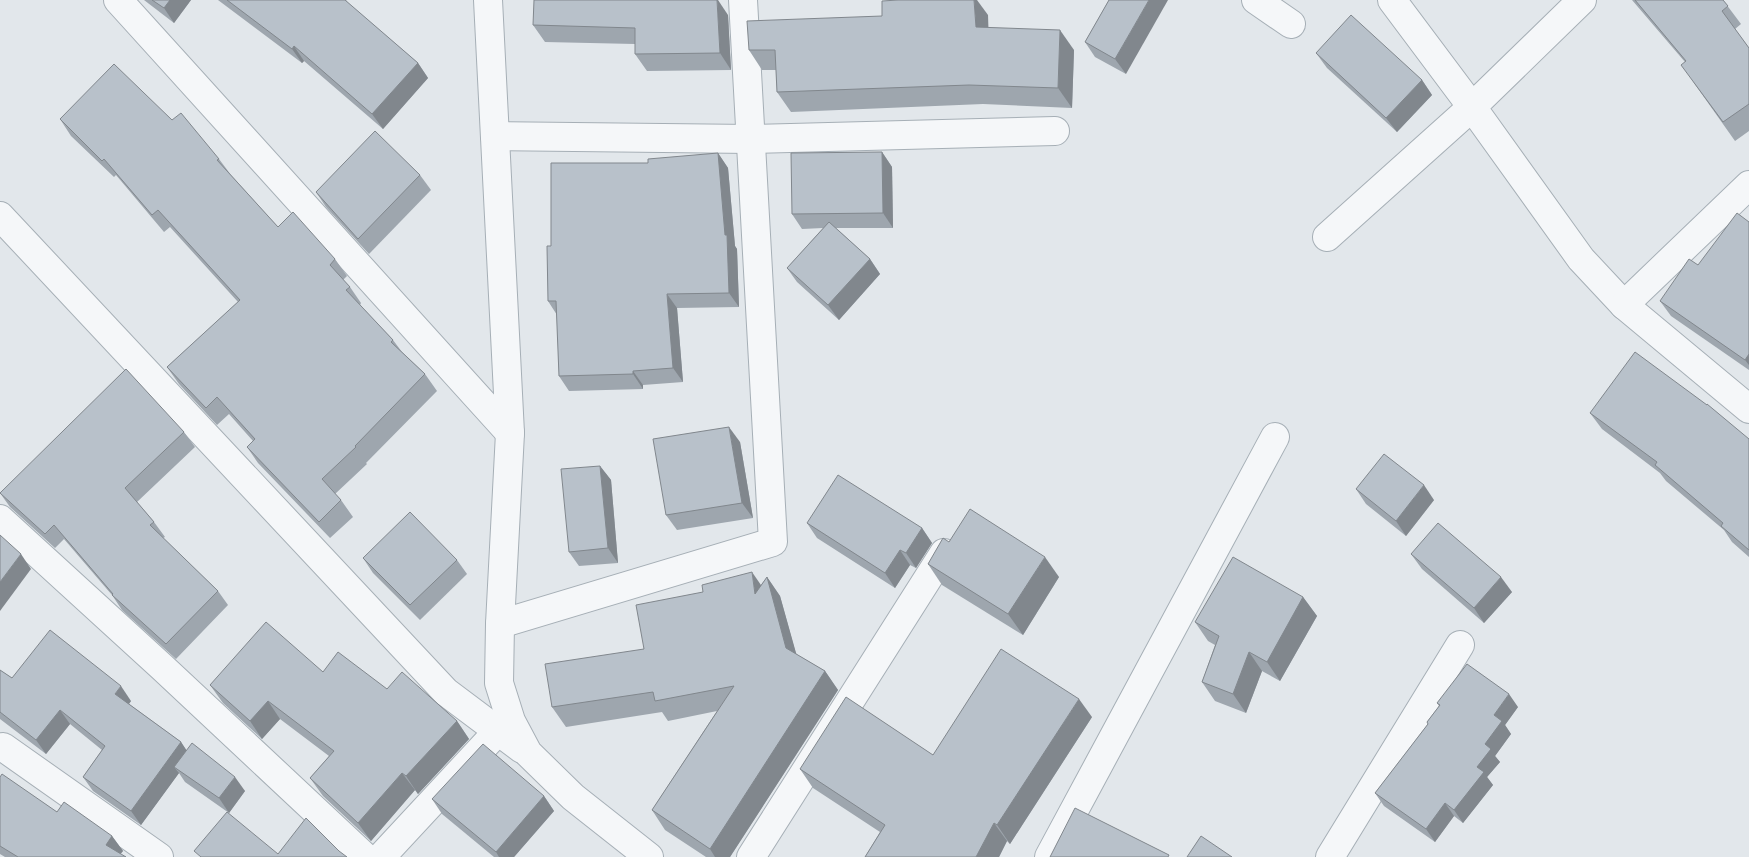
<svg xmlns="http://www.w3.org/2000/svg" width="1749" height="857" font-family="'Varela Round',sans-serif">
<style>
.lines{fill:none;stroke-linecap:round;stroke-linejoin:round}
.minor-casing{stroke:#a6afb6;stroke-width:30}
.minor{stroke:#f5f7f9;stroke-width:28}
.wall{fill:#9ea6ae}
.shaded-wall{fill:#81878d}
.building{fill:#b8c1ca;stroke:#81878d}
</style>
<rect width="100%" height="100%" fill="#e2e7eb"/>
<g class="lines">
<!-- minor casing -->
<g class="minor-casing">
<g id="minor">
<path d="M118 0 510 433"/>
<path d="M488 0 510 433 500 624 499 683 511 721 528 753 573 797 649 857"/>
<path d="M1256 0 1291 24"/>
<path d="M1582 0 1472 107 1581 259 1624 305 1749 409"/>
<path d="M495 136 751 139 1055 131"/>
<path d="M0 216 446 692 522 749"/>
<path d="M1327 237 1472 107 1392 0"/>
<path d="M1624 305 1749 185"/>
<path d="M0 519 162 667 365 857"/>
<path d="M500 624 773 542 743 0"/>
<path d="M3 747 159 857"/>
<path d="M381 857 498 731"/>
<path d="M751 857 944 553"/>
<path d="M1049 857 1275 437"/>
<path d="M1330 857 1460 645"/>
</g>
</g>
<!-- minor -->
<use href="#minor" class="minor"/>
</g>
<!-- wall -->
<g class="wall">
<path d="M144 0H191L174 23Z"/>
<path d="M218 0H346L348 3 418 63 428 78 383 129 304 61 302 63Z"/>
<path d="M1109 0 1126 74 1095 57 1085 42Z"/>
<path d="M1632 0H1723L1741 24 1735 29 1749 48V131L1735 141 1694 83 1685 62Z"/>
<path d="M728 15 731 70 647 71 635 54V44L545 42 533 25Z"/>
<path d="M988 15V28L1074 50 1072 108 983 104 791 112 777 92 776 70H762L749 50Z"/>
<path d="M1316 53 1422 80 1432 95 1397 132 1327 68Z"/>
<path d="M60 119 172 120 219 159 231 175 278 227 335 259 347 276 343 280 350 287 361 303 360 305 393 340 402 352 425 374 437 391 366 463 367 464 335 494 341 500 353 517 330 538 258 463 247 447 253 441 229 414 217 425 179 384 167 367 238 302 170 227 164 232 116 175 114 177 71 136Z"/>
<path d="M882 152 892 167 893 228H836L870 259 880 274 839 320 797 282 787 268 823 228 802 229 792 214Z"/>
<path d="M718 153 728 168 735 246 737 249 739 307 677 308 683 382 643 385V389L569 391 559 376 557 315 548 301 551 246 648 163Z"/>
<path d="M420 175 431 190 369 254 326 207 316 192Z"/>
<path d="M1749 222V370L1671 316 1660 301 1698 265Z"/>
<path d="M1590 413 1749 439V557L1732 542 1724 530 1666 481 1660 473 1602 429Z"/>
<path d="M184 432 195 447 137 502 154 522 165 537 163 538 218 591 228 605 176 659 122 610 112 595 64 539 55 548 10 507 0 493Z"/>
<path d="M740 442 753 518 677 530 666 515Z"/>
<path d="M600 466 611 480 618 563 579 566 569 552Z"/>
<path d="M1356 489 1434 500 1406 536 1366 504Z"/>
<path d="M807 523 922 528 932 543 916 568 910 565 895 588 817 538Z"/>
<path d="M949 542 1059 577 1023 635 942 585 928 564Z"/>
<path d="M1411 554 1512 592 1484 623 1422 569Z"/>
<path d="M363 558 457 560 467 574 420 620 373 573Z"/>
<path d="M767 577 780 596 796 654 825 671 838 690 730 857H706L665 830 652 810 717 711 668 721 662 712 566 727 552 707 644 649 761 585Z"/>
<path d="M1303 597 1317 616 1280 681 1262 671 1246 713 1215 701 1202 682 1215 645 1208 641 1195 622Z"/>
<path d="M0 670 12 678 131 701 129 704 181 742 186 750 245 791 229 813 185 782 179 773 141 825 93 791 83 777 102 750 70 724 46 754 0 719Z"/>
<path d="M323 672 387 689 457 721 469 739 418 794 415 790 371 841 323 796 310 778 329 756 280 719 262 739 223 703 210 685Z"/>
<path d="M1437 703 1518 707 1505 725 1511 734 1495 756 1500 762 1487 777 1493 785 1463 823 1454 816 1435 842 1384 806 1375 793 1428 724 1427 722 1439 706Z"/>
<path d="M1092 717 1010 844 1007 841 999 857H865L880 832 813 788 800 769 933 755Z"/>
<path d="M0 777 57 812 112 836 123 851 120 854 126 857H5L0 854Z"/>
<path d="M544 796 554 811 514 857H494L442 814 432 799Z"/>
</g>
<!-- shaded-wall -->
<g class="shaded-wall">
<path d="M170 0H191L174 23 164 8Z"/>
<path d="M717 0H718L728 15 731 70 720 53Z"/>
<path d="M974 0H977L988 15 989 47 976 27Z"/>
<path d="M1149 0H1168L1126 74 1115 59Z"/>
<path d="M1060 30 1074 50 1072 108 1058 88Z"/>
<path d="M294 46 304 61 302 63 292 49Z"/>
<path d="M418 63 428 78 383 129 372 114Z"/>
<path d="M1422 80 1432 95 1397 132 1386 118Z"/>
<path d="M882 152 892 167 893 228 883 213Z"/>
<path d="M718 153 728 168 735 246 737 249 739 307 729 293 725 235Z"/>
<path d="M870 259 880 274 839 320 828 305Z"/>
<path d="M667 294 677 308 683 382 673 368Z"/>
<path d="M1749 354V365L1745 360Z"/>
<path d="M633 371 643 385V389L633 374Z"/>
<path d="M729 427 740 442 753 518 742 503Z"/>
<path d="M600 466 611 480 618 563 608 548Z"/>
<path d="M1424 485 1434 500 1406 536 1396 521Z"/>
<path d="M922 528 932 543 916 568 906 553Z"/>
<path d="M900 550 910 565 895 588 885 573Z"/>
<path d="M21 554 31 569 0 611V582Z"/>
<path d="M1045 557 1059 577 1023 635 1008 614Z"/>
<path d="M752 572 765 591 755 594Z"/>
<path d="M767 577 780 596 800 667 786 648Z"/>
<path d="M1501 577 1512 592 1484 623 1474 608Z"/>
<path d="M1303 597 1317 616 1280 681 1267 662Z"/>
<path d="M1249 652 1262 671 1246 713 1233 694Z"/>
<path d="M825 671 838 690 730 857H715L710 849Z"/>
<path d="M121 686 131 701 125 709 115 694Z"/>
<path d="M1509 694 1518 707 1505 725 1511 734 1495 756 1500 762 1487 777 1493 785 1463 823 1454 810 1477 767 1485 744 1494 715Z"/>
<path d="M1079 699 1092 717 1010 844 997 825Z"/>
<path d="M268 701 280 719 262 739 250 721Z"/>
<path d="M60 710 70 724 46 754 36 740Z"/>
<path d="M457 721 469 739 418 794 406 776Z"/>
<path d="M181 742 191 757 174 767 179 773 141 825 131 811Z"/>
<path d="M402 773 415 790 371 841 358 823Z"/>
<path d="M235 777 245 791 229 813 219 798Z"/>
<path d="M544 796 554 811 514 857H499L496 852Z"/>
<path d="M1445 803 1454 816 1435 842 1426 829Z"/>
<path d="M994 823 1007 841 999 857H976Z"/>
<path d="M112 836 123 851 118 857 106 845Z"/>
</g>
<!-- building -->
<g class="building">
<path d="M152 0H170L164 8Z"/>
<path d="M227 0H345L418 63 372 114 294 46 292 49Z"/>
<path d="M534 0H717L720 53 635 54V28L533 25Z"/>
<path d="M898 0H974L976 27 1060 30 1058 88 969 85 777 92 775 50H749L747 21 882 16V1Z"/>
<path d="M1109 0H1149L1115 59 1085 42Z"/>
<path d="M1635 0H1723L1728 6 1722 11 1749 48V104L1723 122 1681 65 1686 61Z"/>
<path d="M1351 15 1422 80 1386 118 1316 53Z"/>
<path d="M114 64 172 120 181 113 219 159 217 160 278 227 293 212 335 259 330 265 350 287 346 290 393 340 391 342 425 374 355 446 356 447 322 479 341 500 319 522 247 447 255 439 217 397 206 408 167 367 240 300 158 210 152 215 104 159 102 161 60 119Z"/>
<path d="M375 131 420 175 358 239 316 192Z"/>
<path d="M882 152 883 213 792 214 791 153Z"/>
<path d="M718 153 725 235H727L729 293 667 294 673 368 633 371V374L559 376 556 301H548L547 246H551V163H648V159Z"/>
<path d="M1737 213 1749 222V354L1745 360 1660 301 1689 259 1698 265Z"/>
<path d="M829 222 870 259 828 305 787 268Z"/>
<path d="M1635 352 1707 405V404L1749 439V550L1721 526 1723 523 1655 465 1657 462 1590 413Z"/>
<path d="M126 369 184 432 125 488 154 522 150 525 218 591 166 644 112 595 113 594 54 525 45 534 0 493Z"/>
<path d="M729 427 742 503 666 515 653 439Z"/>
<path d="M1384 454 1424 485 1396 521 1356 489Z"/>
<path d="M600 466 608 548 569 552 561 469Z"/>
<path d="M838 475 922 528 906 553 900 550 885 573 807 523Z"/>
<path d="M970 509 1045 557 1008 614 928 564 943 538 949 542Z"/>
<path d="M410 512 457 560 410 605 363 558Z"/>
<path d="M1438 523 1501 577 1474 608 1411 554Z"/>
<path d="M0 535 21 554 0 582Z"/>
<path d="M1233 557 1303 597 1267 662 1249 652 1233 694 1202 682 1219 636 1195 622Z"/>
<path d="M752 572 755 594 767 577 786 648 825 671 710 849 652 810 734 686 655 701 653 692 552 707 545 664 644 649 636 605 703 592 702 585Z"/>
<path d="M266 622 323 672 338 652 387 689 402 672 457 721 406 776 402 773 358 823 310 778 334 751 268 701 250 721 210 685Z"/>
<path d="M50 630 121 686 115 694 181 742 131 811 83 777 105 746 60 710 36 740 0 712V670L12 678Z"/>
<path d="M1001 649 1079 699 997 825 994 823 976 857H865L885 825 800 769 846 697 933 755Z"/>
<path d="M1467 664 1509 694 1494 715 1502 721 1485 744 1491 749 1477 767 1484 772 1454 810 1445 803 1426 829 1375 793 1428 724 1427 722 1440 705 1437 703Z"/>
<path d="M192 743 235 777 219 798 174 767Z"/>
<path d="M483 744 544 796 496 852 432 799Z"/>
<path d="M2 774 57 812 64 802 112 836 106 845 126 857H18L0 846V777Z"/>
<path d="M1075 808 1169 855 1168 857H1050Z"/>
<path d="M227 812 278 854 306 818 339 851 347 857H201L194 851Z"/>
<path d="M1201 836 1232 857H1187Z"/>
</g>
</svg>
